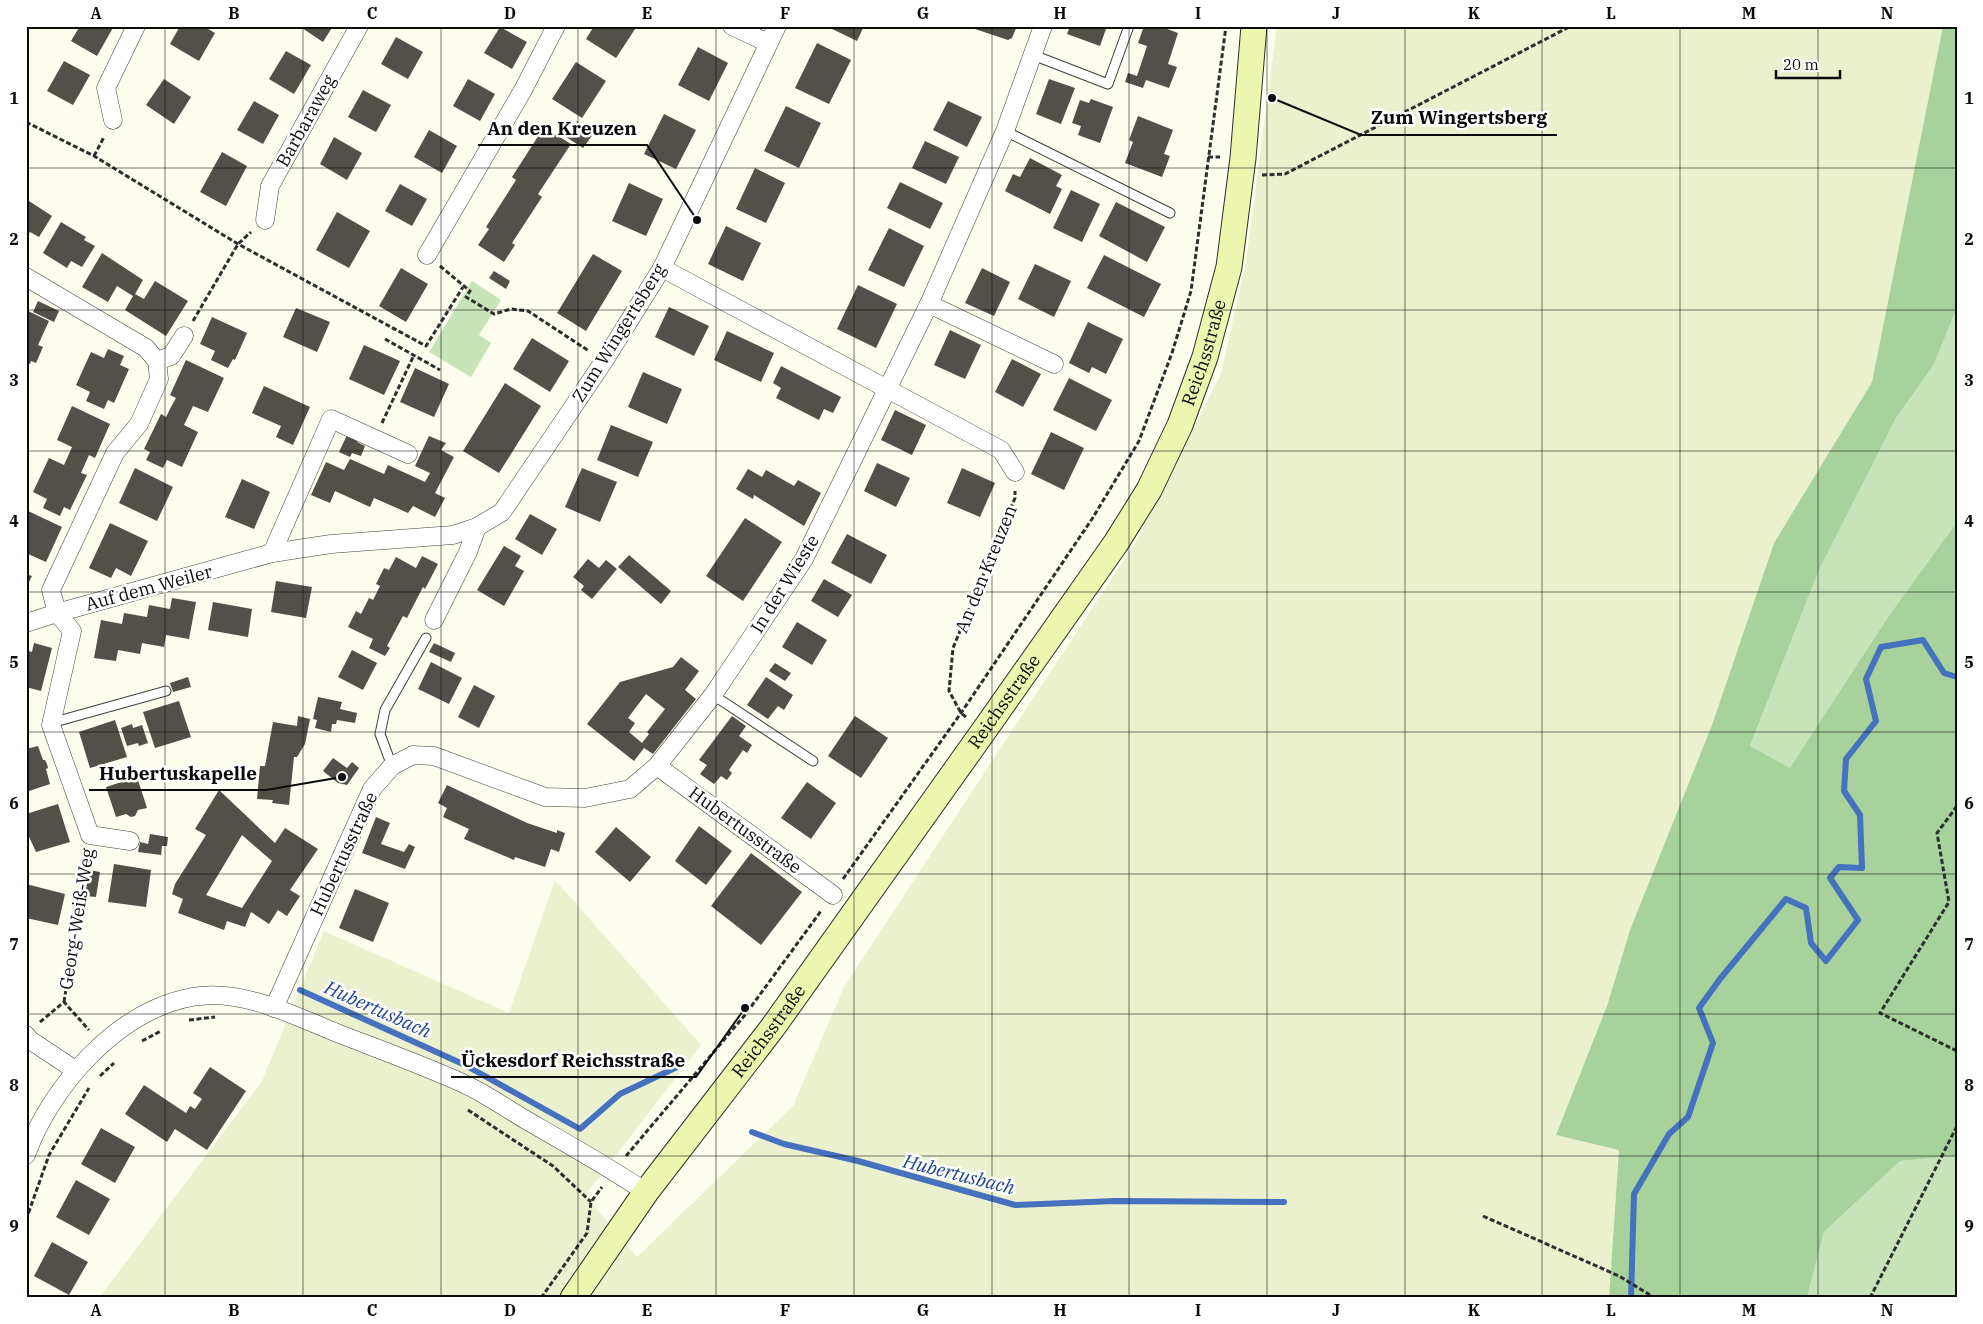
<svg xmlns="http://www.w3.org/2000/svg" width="1983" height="1324" font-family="'IBM Plex Serif',serif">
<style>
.farmland{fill:#ebf0cf}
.green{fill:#c6e3ba}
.forest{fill:#a7d29b}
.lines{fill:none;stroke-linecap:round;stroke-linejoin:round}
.stream{stroke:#4571be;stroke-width:6}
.building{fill:#534f49;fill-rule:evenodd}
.lane-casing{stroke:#3f3f3f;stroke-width:11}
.street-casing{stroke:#3f3f3f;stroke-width:19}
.secondary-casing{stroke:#2e2e2e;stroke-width:27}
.path{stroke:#2e2e2e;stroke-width:3;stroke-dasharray:5 2.5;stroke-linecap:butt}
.lane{stroke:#fff;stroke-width:9}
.street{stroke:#fff;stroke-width:18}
.secondary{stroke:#edf6ae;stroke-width:25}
.grid{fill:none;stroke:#0c0c0c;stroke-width:1;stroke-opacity:0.55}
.labels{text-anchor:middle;stroke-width:5;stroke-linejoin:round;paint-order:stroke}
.street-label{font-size:18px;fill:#0c0c0c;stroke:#fff}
.water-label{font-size:19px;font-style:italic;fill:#23468f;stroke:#fff}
.leader{fill:none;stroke:#0c0c0c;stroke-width:2}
.callout-dot{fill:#0c0c0c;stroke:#fff;stroke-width:2}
.callout-label{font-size:19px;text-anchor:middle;font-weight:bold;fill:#0c0c0c;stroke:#fff;stroke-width:5;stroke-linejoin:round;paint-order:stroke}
.neatline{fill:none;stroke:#0c0c0c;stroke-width:2}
.grid-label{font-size:16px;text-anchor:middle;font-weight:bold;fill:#0c0c0c}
</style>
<rect width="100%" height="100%" fill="#fcfdec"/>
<!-- farmland -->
<path class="farmland" d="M1277 26H1943L1872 382 1774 543 1712 725 1630 930 1607 1006 1556 1135 1619 1149 1609 1298H99L262 1081 324 931 509 1013 555 880 701 1045 585 1195 637 1257 793 1106 844 987 1137 540 1221 374 1246 261Z"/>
<!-- green -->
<g class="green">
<path d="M472 281 501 300 479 335 491 343 471 377 429 352Z"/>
<path d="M1957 308V522L1890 614 1790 769 1750 746 1819 570 1896 418 1933 366Z"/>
<path d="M1957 1156V1298H1807L1824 1232 1900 1161Z"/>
</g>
<!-- forest -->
<path class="forest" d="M1943 26H1957V308L1933 366 1896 418 1819 570 1750 746 1790 768 1890 614 1957 522V1156L1900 1161 1824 1232 1807 1298H1609L1619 1150 1556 1135 1607 1006 1630 930 1712 725 1774 543 1872 382Z"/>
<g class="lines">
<!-- stream -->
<g class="stream">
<path d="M300 990 465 1065 580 1129 620 1094 677 1067"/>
<path d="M752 1132 784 1144 858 1161 1015 1205 1115 1201 1284 1202"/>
<path d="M1631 1298 1634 1194 1669 1134 1688 1117 1713 1043 1699 1008 1720 979 1786 899 1806 908 1811 943 1826 961 1858 920 1830 878 1839 867 1862 868 1860 815 1844 791 1846 759 1876 721 1866 679 1881 647 1923 640 1944 673 1957 677"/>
</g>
</g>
<!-- building -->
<g class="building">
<path d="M80 26H114L97 56 71 41Z"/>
<path d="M180 26H203L215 33 199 61 170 44Z"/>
<path d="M299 26H333L323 42Z"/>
<path d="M594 26H637L616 58 586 39Z"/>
<path d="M826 26H864L857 41Z"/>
<path d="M972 26H1017L1012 38 1008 40 972 28Z"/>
<path d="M1070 26H1107L1100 46 1067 34Z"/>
<path d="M1144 26H1159L1178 33 1168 64 1177 67 1169 88 1146 80 1143 88 1125 82 1128 73 1137 76 1147 46 1138 43Z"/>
<path d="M500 27 527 42 512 69 484 53Z"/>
<path d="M396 37 423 52 408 79 381 64Z"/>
<path d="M817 43 851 60 829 104 795 88Z"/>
<path d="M698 47 728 63 709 101 678 85Z"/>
<path d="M286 51 311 65 294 94 269 79Z"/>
<path d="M64 61 90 75 73 105 47 91Z"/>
<path d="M576 62 606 81 582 118 552 99Z"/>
<path d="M164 79 191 97 174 124 146 105Z"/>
<path d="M468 79 495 94 480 121 453 106Z"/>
<path d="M1049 79 1075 88 1061 124 1036 114Z"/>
<path d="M363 90 391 105 376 132 348 117Z"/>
<path d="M1091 99 1113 107 1100 143 1078 135 1081 126 1072 123 1080 100 1089 103Z"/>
<path d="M254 101 279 115 263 144 237 130Z"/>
<path d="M948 101 982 117 967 147 933 130Z"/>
<path d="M786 106 821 123 799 168 764 151Z"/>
<path d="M664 114 696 130 676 169 644 154Z"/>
<path d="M1138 116 1173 130 1164 154 1170 156 1162 177 1125 163 1133 142 1129 140Z"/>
<path d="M577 121 594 133 583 148 566 137Z"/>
<path d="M544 127 571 144 538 194 542 197 512 243 515 245 504 262 478 245 489 229 486 227 516 180 512 177Z"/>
<path d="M429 130 457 146 442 173 414 157Z"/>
<path d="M334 137 362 153 347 180 320 164Z"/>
<path d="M925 141 959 157 946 184 912 168Z"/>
<path d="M222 152 247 166 226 206 200 192Z"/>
<path d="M1030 158 1062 175 1056 186 1062 189 1050 214 1005 191 1013 174 1020 177Z"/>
<path d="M755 168 785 183 766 223 736 209Z"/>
<path d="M900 182 943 203 930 229 887 208Z"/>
<path d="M629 183 663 199 646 236 612 221Z"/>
<path d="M400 184 427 199 412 226 385 211Z"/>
<path d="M1071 190 1100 204 1082 242 1053 228Z"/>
<path d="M26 201 28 203 29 201 52 216 39 237 30 232 26 237Z"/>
<path d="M1116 202 1165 227 1147 262 1099 236Z"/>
<path d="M337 212 370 231 349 268 316 250Z"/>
<path d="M61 222 86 237 84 240 95 246 82 267 71 261 67 268 43 253Z"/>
<path d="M726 226 761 243 743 281 708 264Z"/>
<path d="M889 228 924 246 904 287 868 270Z"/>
<path d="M102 253 143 280 135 294 144 299 155 281 188 301 166 336 125 310 133 296 117 286 108 302 82 287Z"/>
<path d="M593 254 622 271 586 331 557 313Z"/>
<path d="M1104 255 1161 284 1144 317 1087 288Z"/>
<path d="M1035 264 1071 281 1054 317 1018 299Z"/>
<path d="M401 268 428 284 406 322 379 306Z"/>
<path d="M982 268 1010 282 994 316 965 303Z"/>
<path d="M494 271 510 281 506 289 489 278Z"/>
<path d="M858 285 897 304 876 348 837 329Z"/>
<path d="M38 301 59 311 54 322 33 312Z"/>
<path d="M669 307 709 326 694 356 655 337Z"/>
<path d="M296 308 330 322 317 352 283 337Z"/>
<path d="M26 310 49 321 38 345 43 347 36 363 31 361 30 364 26 362Z"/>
<path d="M212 317 247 333 235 360 233 359 228 368 211 360 215 351 200 344Z"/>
<path d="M1088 322 1123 339 1106 374 1092 367 1089 373 1069 363Z"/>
<path d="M950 330 981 345 965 379 934 365Z"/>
<path d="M727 331 774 353 761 382 714 360Z"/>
<path d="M532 338 569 361 550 392 513 369Z"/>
<path d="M364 345 400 361 384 395 349 379Z"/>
<path d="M108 349 124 356 120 365 129 369 114 403 108 400 104 409 86 401 90 392 76 385 91 352 104 358Z"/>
<path d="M1012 359 1041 374 1023 407 995 392Z"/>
<path d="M186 360 224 378 208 412 193 406 184 425 198 432 182 467 167 460 163 468 146 460 150 452 144 449 161 414 166 417 171 407 176 398 170 395Z"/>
<path d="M781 366 841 397 833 413 824 409 819 420 776 398 781 388 773 383Z"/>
<path d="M415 368 449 384 434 417 400 402Z"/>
<path d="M643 372 682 389 667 424 628 407Z"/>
<path d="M1069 378 1112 400 1096 431 1053 410Z"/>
<path d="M505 383 541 406 499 473 463 451Z"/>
<path d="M264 386 310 407 293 445 276 437 281 426 252 413Z"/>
<path d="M72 406 110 424 95 458 89 455 81 473 87 475 70 510 64 507 60 516 43 508 47 499 33 492 49 458 64 465 72 447 57 440Z"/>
<path d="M895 410 926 425 912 455 881 440Z"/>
<path d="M611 425 653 442 638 477 597 460Z"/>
<path d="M1051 432 1084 448 1064 490 1031 474Z"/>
<path d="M347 435 358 440 357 442 365 446 361 456 352 453 350 457 339 452Z"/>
<path d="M429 436 446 443 441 450 454 457 435 493 445 498 435 517 413 506 408 513 374 498 370 507 335 491 330 503 311 495 326 462 344 470 350 459 384 474 388 465 425 482 430 473 415 466Z"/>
<path d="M877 463 910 478 896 507 864 491Z"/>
<path d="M135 468 173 487 157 521 119 503Z"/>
<path d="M582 468 617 482 600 522 565 507Z"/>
<path d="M962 468 995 483 980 517 947 503Z"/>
<path d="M748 469 762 477 766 470 794 486 798 480 821 493 804 526 754 495 753 499 736 489Z"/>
<path d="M242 479 270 492 254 529 225 517Z"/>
<path d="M26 510 62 527 46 562 26 553Z"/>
<path d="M530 514 557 529 542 555 515 539Z"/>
<path d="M745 518 782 542 743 601 706 576Z"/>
<path d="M110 523 148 541 131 576 116 568 111 578 89 568Z"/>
<path d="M847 534 887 555 871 584 831 563Z"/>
<path d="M504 546 521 556 515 566 524 571 504 606 477 590Z"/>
<path d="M629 555 671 591 661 604 618 567Z"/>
<path d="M422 556 438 564 425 589 423 587 407 618 403 616 387 646 390 648 385 656 369 648 373 639 348 627 356 611 361 614 369 598 373 600 380 586 376 584 384 568 389 570 396 557 416 568Z"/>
<path d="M588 559 599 568 606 560 617 569 592 599 581 590 584 586 573 577Z"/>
<path d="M26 574 32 576 26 588Z"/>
<path d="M824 579 852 595 838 617 811 601Z"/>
<path d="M276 581 312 587 306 618 271 612Z"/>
<path d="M172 598 196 602 189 639 166 635 164 647 142 643 140 654 118 650 116 661 94 658 101 620 122 624 124 613 147 617 149 605 170 609Z"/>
<path d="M213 602 252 609 248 637 208 630Z"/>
<path d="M797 622 827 640 812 665 782 647Z"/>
<path d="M34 643 52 648 41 691 26 687V650L32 652Z"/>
<path d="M434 643 455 653 451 662 429 652Z"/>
<path d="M352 650 377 663 363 690 338 677Z"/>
<path d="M681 657 699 671 685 690 696 699 653 754 644 748 634 761 587 724 620 682 673 667ZM646 694 665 709 647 732 649 734 642 743 629 732 635 723 628 718Z"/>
<path d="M431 662 462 678 449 704 418 689Z"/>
<path d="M775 663 791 673 785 681 769 671Z"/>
<path d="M188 677 191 687 173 692 170 683Z"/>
<path d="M766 677 793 695 784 710 778 706 768 719 747 705Z"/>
<path d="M474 685 495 696 479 728 458 717Z"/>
<path d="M318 697 342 702 340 709 357 713 355 723 337 720 336 724H332L331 732 315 728 317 720 313 719Z"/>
<path d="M179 701 191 737 155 748 143 712Z"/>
<path d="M298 716 310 719 305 744 297 757H294L289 805 272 803 273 800 257 799 260 766H265L273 722 297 726Z"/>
<path d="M732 716 746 726 739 736 752 745 747 753 743 750 729 770 732 773 727 780 721 776 714 784 700 774 707 765 699 760Z"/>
<path d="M855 716 888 738 861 778 828 756Z"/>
<path d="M115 720 127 757 90 768 79 732Z"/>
<path d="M132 724 133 728 142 725 148 743 139 746 138 743 127 746 121 728Z"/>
<path d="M38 746 43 760H45L47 764 48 768 46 769 50 784 26 792V749Z"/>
<path d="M333 758 347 768 352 762 359 768 347 785 338 783 323 771Z"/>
<path d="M137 777 147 808 138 810 135 816 131 817 126 814 116 817 106 787Z"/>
<path d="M807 782 836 803 811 839 781 818Z"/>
<path d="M447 785 527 823 557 833V830L565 833 559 852 551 849 545 867 515 857 514 860 464 839 469 829 443 817 447 808 438 803Z"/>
<path d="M219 790 275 843 285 828 318 849 290 890 300 896 287 916 278 910 269 924 251 912 245 927 227 921 224 930 178 913 183 899 172 894 175 884 206 835 195 829ZM242 835 272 861 242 908 206 895Z"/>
<path d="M58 804 70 842 36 852 26 830V814Z"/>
<path d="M376 817 390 823 381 844 404 852 409 844 415 847 405 869 362 853Z"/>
<path d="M699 826 732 851 706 885 675 861Z"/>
<path d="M616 827 651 857 630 882 595 852Z"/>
<path d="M150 834 168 837 167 846H162L161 855 138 852 140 842 148 844Z"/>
<path d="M751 853 802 892 761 945 711 906Z"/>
<path d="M114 864 151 870 146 907 108 902Z"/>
<path d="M89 870 100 872 96 897 85 896Z"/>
<path d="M26 884 65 894 58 925 26 918Z"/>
<path d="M355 889 389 903 373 942 339 928Z"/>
<path d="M210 1067 246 1091 207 1150 175 1129 167 1142 125 1114 144 1085 186 1113 190 1106 195 1109 202 1099 193 1093Z"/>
<path d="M101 1128 135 1147 115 1183 81 1164Z"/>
<path d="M76 1180 110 1199 89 1235 56 1217Z"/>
<path d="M52 1242 88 1262 69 1295 34 1276Z"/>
</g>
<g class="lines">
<!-- lane casing -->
<g class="lane-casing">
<g id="lane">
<path d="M1033 55 1108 84 1129 26"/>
<path d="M1005 131 1170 213"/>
<path d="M713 695 813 761"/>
<path d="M51 723 166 691"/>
<path d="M392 766 380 734 385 710 426 638"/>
</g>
</g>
<!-- street casing -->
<g class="street-casing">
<g id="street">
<path d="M732 26 768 43"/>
<path d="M113 120 106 88 136 26"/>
<path d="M265 220 270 186 359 26"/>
<path d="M427 255 523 90 556 26"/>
<path d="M662 268 1001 450 1015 472"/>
<path d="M26 277 146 348 157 361"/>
<path d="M929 304 1054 364"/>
<path d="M272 553 331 419 408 454"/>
<path d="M434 620 468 552 477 527"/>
<path d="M26 623 57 613 272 553 331 544 453 535 477 527 502 512 604 361 662 268 777 26"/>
<path d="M657 766 713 695 804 559 929 304 1005 131 1043 26"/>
<path d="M130 841 90 835 51 725 72 631 57 613 51 590 115 453 139 424 159 379 157 361 171 356 184 336"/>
<path d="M274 1008 372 789 392 766 413 755 434 756 545 797 585 798 630 789 657 766 833 895"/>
<path d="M26 1035 30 1040 75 1070"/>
<path d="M26 1155C51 1086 117 1011 192 997 242 988 292 1015 337 1033 378 1049 420 1064 460 1082 483 1092 504 1107 526 1120 566 1143 607 1166 646 1192"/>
</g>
</g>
<!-- secondary casing -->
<g class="secondary-casing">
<g id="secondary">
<path id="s1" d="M573 1298 646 1192 773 1027 983 732 1116 543 1149 490 1180 425 1205 357 1229 267 1243 158 1254 26"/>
</g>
</g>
<!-- path -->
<g class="path">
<path d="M26 122 94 156 238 244 426 346 463 287"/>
<path d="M94 156 104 137"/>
<path d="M1208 157H1220"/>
<path d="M1262 175 1285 174 1571 26"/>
<path d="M440 266 470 291 466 297 494 314 511 309 528 311 589 351"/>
<path d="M193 321 238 244 251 232"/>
<path d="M385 339 440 370"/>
<path d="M382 423 414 355"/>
<path d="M966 717 961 713 949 691 953 648 1015 498V491"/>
<path d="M1957 806 1937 833 1949 902 1880 1013 1957 1051"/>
<path d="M843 879 961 713 1092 519 1139 441 1172 353 1191 291 1226 26"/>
<path d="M64 1002 87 852"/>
<path d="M189 1020 215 1017"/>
<path d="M40 1022 64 1002 89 1030"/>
<path d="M142 1041 161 1031"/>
<path d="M100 1076 114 1063"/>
<path d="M468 1110 553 1166 591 1202"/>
<path d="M626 1156 745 1015 821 911"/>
<path d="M1483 1216 1619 1276 1655 1298"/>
<path d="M26 1220 49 1155 89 1088"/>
<path d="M541 1298 587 1233 591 1202 602 1187"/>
<path d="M1870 1298 1957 1126"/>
</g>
<!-- lane -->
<use href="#lane" class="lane"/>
<!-- street -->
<use href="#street" class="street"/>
<!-- secondary -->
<use href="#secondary" class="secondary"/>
</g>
<!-- grid -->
<path class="grid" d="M165 26V1298M303 26V1298M441 26V1298M578 26V1298M716 26V1298M854 26V1298M992 26V1298M1129 26V1298M1267 26V1298M1405 26V1298M1542 26V1298M1680 26V1298M1818 26V1298M26 168H1957M26 310H1957M26 451H1957M26 592H1957M26 732H1957M26 874H1957M26 1014H1957M26 1156H1957"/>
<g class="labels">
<!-- street labels -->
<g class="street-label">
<text transform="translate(306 121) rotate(-61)" y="6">Barbaraweg</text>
<text transform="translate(619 333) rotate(-58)" y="6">Zum Wingertsberg</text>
<text dy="6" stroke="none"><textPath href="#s1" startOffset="1141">Reichsstraße</textPath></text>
<text transform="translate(986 569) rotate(-68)" y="6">An den Kreuzen</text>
<text transform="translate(785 584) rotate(-58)" y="6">In der Wieste</text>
<text transform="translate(149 588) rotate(-15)" y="6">Auf dem Weiler</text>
<text dy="6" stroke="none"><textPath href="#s1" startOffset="736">Reichsstraße</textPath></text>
<text transform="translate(745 830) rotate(36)" y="6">Hubertusstraße</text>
<text transform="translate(344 854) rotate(-65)" y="6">Hubertusstraße</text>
<text transform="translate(77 919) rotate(-81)" y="6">Georg-Weiß-Weg</text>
<text dy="6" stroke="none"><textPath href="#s1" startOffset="331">Reichsstraße</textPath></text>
</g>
<!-- water labels -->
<g class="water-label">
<text transform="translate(378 1009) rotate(24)" y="7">Hubertusbach</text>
<text transform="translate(959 1174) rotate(14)" y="7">Hubertusbach</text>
</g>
</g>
<!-- callouts -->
<path class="leader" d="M1272 98L1361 135H1557M697 220L647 145H478M342 777L266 790H89M745 1008L696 1077H451"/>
<g class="callout-dot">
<circle cx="1272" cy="98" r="5"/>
<circle cx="697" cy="220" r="5"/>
<circle cx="342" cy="777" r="5"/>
<circle cx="745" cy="1008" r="5"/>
</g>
<g class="callout-label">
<text x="1459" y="124">Zum Wingertsberg</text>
<text x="562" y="135">An den Kreuzen</text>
<text x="178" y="780">Hubertuskapelle</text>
<text x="573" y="1067">Ückesdorf Reichsstraße</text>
</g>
<!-- border -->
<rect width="1983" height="1324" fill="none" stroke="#ffffff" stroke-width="55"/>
<!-- scale -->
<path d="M1776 70v8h64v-8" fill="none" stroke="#0c0c0c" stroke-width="2.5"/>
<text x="1783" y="70" font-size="15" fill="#0c0c0c" stroke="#ffffff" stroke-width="4" paint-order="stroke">20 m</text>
<rect x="28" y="28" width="1928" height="1268" class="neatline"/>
<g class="grid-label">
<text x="96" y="19">A</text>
<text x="234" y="19">B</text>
<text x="372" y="19">C</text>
<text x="510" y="19">D</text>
<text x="647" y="19">E</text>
<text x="785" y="19">F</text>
<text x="923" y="19">G</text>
<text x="1060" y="19">H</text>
<text x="1198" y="19">I</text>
<text x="1336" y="19">J</text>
<text x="1474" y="19">K</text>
<text x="1611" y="19">L</text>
<text x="1749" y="19">M</text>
<text x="1887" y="19">N</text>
<text x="14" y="104">1</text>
<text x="1969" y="104">1</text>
<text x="14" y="245">2</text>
<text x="1969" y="245">2</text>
<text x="14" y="386">3</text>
<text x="1969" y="386">3</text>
<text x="14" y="527">4</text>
<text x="1969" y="527">4</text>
<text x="14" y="668">5</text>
<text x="1969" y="668">5</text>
<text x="14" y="809">6</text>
<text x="1969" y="809">6</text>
<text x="14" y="950">7</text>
<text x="1969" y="950">7</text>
<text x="14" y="1091">8</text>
<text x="1969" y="1091">8</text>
<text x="14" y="1232">9</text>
<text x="1969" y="1232">9</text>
<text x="96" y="1316">A</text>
<text x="234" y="1316">B</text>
<text x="372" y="1316">C</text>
<text x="510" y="1316">D</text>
<text x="647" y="1316">E</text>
<text x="785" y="1316">F</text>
<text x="923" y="1316">G</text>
<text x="1060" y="1316">H</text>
<text x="1198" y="1316">I</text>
<text x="1336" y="1316">J</text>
<text x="1474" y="1316">K</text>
<text x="1611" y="1316">L</text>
<text x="1749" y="1316">M</text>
<text x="1887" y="1316">N</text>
</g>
</svg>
